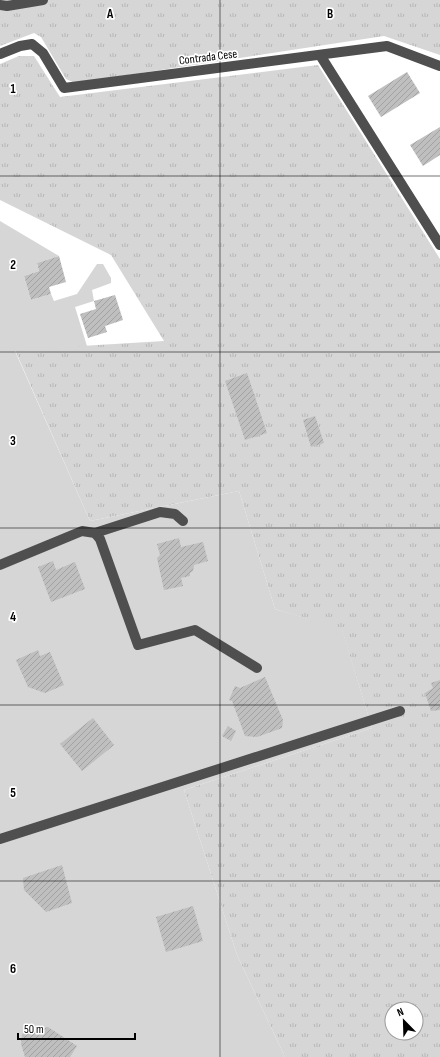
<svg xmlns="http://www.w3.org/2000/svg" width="440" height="1057" font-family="'Sofia Sans Condensed',sans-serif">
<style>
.grass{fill:url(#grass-tufts);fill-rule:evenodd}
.green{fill:#d6d6d6}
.building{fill:url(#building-hatch)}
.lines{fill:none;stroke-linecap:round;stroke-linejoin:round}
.minor{stroke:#4f4f4f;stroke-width:10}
.grid{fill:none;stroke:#000;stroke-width:1;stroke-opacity:0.55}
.labels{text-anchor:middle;stroke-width:3.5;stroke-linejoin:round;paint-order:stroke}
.street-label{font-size:12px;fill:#000;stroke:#fff}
.grid-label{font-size:13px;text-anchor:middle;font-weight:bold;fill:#000;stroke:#fff;stroke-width:3.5;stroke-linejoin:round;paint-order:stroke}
</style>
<defs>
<pattern id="grass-tufts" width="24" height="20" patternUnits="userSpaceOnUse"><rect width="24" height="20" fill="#d6d6d6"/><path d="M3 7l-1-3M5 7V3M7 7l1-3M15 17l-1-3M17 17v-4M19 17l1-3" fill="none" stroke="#b6b6b6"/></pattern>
<pattern id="building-hatch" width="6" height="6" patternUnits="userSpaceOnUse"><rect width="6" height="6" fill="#bfbfbf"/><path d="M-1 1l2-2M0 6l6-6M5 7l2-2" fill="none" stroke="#a2a2a2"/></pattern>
</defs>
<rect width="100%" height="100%" fill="#fff"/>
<!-- grass -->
<g class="grass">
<path d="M0 0H440V55L384 36 75 83 66 79 41 37 34 33 0 46Z"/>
<path d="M19 56H34L60 97 318 65 440 259V1057H285L237 955 184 790 372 728 342 630 275 609 239 491 90 521 15 350 164 341 111 255 0 200V64ZM392 1009H416V1033H392Z"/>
</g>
<!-- green -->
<path class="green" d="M0 221 59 256 37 263 39 271 24 276 31 300 51 294 54 301 77 294 97 264H103L111 278V283L92 290 94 301 75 307 87 346 15 351 90 521 239 491 275 609 342 629 372 728 184 790 237 955 285 1057H0Z"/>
<!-- building -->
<g class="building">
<path d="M407 72 420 93 381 117 368 96Z"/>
<path d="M440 127V155L423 166 410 145Z"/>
<path d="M59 256 66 282 49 287 51 294 31 300 24 276 39 271 37 263Z"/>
<path d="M115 295 123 320 105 326 107 332 88 338 80 314 96 309 94 301Z"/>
<path d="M247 373 267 433 245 440 225 381Z"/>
<path d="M315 416 324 443 311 447 303 420Z"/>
<path d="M179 538 181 547 203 542 208 561 194 565 193 571 190 573V576L181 578 183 586 164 590 157 558 160 555 157 544Z"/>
<path d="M53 561 56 570 75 562 85 589 51 602 38 567Z"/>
<path d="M38 650 40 656 50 652 64 685 45 693 28 687 16 660Z"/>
<path d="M265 677 283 720 282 728 257 737 245 736 232 701 229 700 235 686 240 688Z"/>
<path d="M440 680V710L431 711 425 693 433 688 431 683Z"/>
<path d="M93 718 114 745 82 771 60 744Z"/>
<path d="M228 726 236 731 231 741 222 736Z"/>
<path d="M62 865 72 903 46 912 24 890 23 878Z"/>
<path d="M193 906 203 941 166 952 156 917Z"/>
<path d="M48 1027 77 1046 70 1057H25L21 1044 22 1034Z"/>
</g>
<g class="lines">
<!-- minor -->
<g class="minor">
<path d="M0 5 7 6 43 0"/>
<path d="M0 54 20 46 32 44 43 53 64 88 387 46 440 66"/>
<path d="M320 55 440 245"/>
<path d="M95 533 160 512 175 514 183 521"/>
<path d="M0 565 82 531 95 533 100 539 138 645 195 630 257 668"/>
<path d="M0 839 400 711"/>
</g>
</g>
<!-- grid -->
<path class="grid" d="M220 0V1057M0 176H440M0 352H440M0 528H440M0 705H440M0 881H440"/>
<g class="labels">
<!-- street labels -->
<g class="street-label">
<text transform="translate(208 57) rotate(-7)" y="4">Contrada Cese</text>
</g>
</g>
<g class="grid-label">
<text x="110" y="18">A</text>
<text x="330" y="18">B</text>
<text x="13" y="93">1</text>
<text x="13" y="269">2</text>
<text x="13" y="445">3</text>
<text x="13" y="621">4</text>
<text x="13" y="797">5</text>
<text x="13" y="973">6</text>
</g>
<!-- north arrow -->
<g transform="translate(404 1021) rotate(337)"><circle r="19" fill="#ffffff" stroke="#999999"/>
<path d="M0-3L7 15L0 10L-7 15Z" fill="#000000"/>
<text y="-6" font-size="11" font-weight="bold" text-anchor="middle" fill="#000000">N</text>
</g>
<!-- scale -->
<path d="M18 1033v6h117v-6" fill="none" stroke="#000000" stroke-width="2"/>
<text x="24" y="1033" font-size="12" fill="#000000" stroke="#ffffff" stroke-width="3" paint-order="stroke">50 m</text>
</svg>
